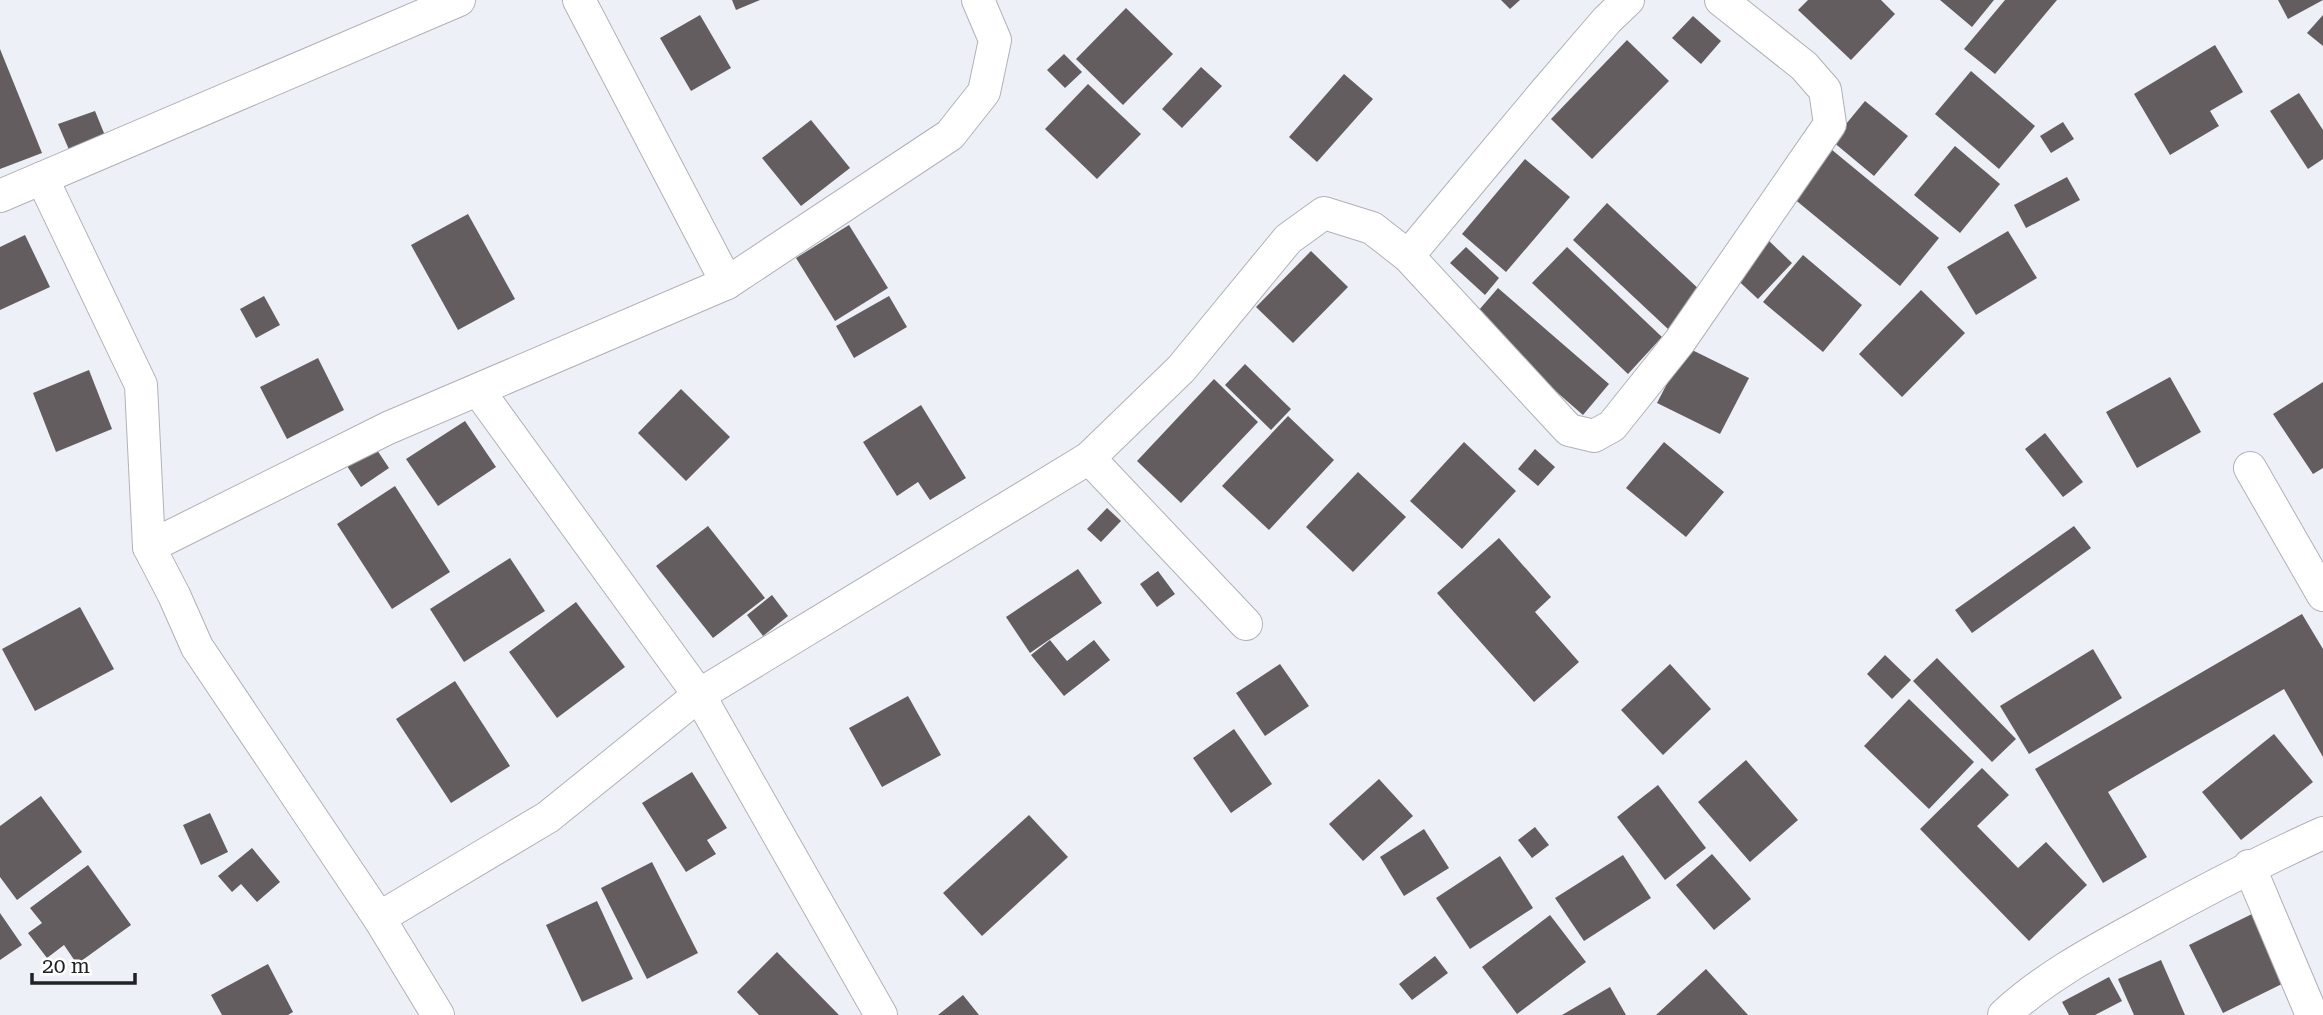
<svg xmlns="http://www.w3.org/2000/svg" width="2323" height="1015" font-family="'Roboto Serif',serif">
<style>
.building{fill:#635d60}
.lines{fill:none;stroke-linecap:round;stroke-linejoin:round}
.minor-casing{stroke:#b0b2b8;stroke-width:34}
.minor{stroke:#fff;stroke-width:32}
</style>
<rect width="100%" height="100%" fill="#edf0f6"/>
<!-- building -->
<g class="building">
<path d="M732 0H760L736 10Z"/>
<path d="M1501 0H1520L1510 9Z"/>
<path d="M1808 0H1881L1895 14 1851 60 1798 10Z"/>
<path d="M1940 0H1994L1972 27Z"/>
<path d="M2005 0H2057L1995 74 1964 49Z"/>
<path d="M2278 0H2323L2288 19Z"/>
<path d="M1126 8 1173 54 1123 105 1076 59Z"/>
<path d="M700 15 731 68 691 91 660 38Z"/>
<path d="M2323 15V46L2307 33Z"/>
<path d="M1693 16 1721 41 1701 64 1672 38Z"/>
<path d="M1627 40 1669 81 1592 159 1551 119Z"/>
<path d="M2215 45 2243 92 2210 111 2219 126 2170 155 2134 94Z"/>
<path d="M0 49 42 153 0 169Z"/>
<path d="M1064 54 1082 72 1065 88 1047 70Z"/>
<path d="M1201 67 1222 86 1182 128 1162 109Z"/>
<path d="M1971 71 2035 126 1999 169 1935 114Z"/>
<path d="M1344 74 1373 99 1317 162 1289 137Z"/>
<path d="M1088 84 1141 134 1097 179 1045 129Z"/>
<path d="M2299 93 2323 130V159L2308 169 2270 111Z"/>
<path d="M1865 101 1908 136 1874 176 1832 141Z"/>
<path d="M95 111 106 138 70 152 58 124Z"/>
<path d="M811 120 850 168 801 206 762 158Z"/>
<path d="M2063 122 2074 139 2051 153 2040 136Z"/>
<path d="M1826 145 1939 238 1900 286 1787 193Z"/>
<path d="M1955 146 2000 184 1960 233 1914 195Z"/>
<path d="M1525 159 1570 197 1506 272 1462 234Z"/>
<path d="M2067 177 2080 200 2026 228 2014 205Z"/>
<path d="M1607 203 1702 292 1668 329 1573 240Z"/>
<path d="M468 214 515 299 458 330 411 245Z"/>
<path d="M849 225 888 288 835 321 796 258Z"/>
<path d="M2008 231 2037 278 1976 315 1947 267Z"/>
<path d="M25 235 50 287 0 310V247Z"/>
<path d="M1766 238 1792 263 1758 299 1731 274Z"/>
<path d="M1466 247 1499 278 1485 295 1450 263Z"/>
<path d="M1567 247 1662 337 1628 374 1532 283Z"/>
<path d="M1311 251 1348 287 1293 343 1256 307Z"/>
<path d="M1803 255 1862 305 1823 352 1763 302Z"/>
<path d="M1498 288 1609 384 1583 415 1472 318Z"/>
<path d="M1921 290 1965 333 1902 397 1859 354Z"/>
<path d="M264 296 280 325 256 338 240 309Z"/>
<path d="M889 296 907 327 854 358 836 326Z"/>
<path d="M1686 347 1749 378 1720 434 1657 403Z"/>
<path d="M318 358 344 410 287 439 260 387Z"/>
<path d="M1245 364 1291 409 1271 430 1225 385Z"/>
<path d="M89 370 112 429 56 452 33 393Z"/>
<path d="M2170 377 2201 432 2137 468 2106 412Z"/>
<path d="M1214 379 1258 422 1181 503 1137 461Z"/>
<path d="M2323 382V468L2313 474 2273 414Z"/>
<path d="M681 389 730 437 686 481 638 433Z"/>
<path d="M921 405 966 478 930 500 918 482 897 496 863 442Z"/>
<path d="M1288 416 1334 460 1269 530 1222 486Z"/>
<path d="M465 421 496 467 438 506 406 459Z"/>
<path d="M2045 433 2083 482 2063 497 2025 449Z"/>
<path d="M1464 442 1516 491 1462 549 1410 501Z"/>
<path d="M1664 442 1724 492 1686 537 1626 488Z"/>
<path d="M375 447 389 468 361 487 347 466Z"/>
<path d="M1535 449 1555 467 1538 486 1518 469Z"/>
<path d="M1358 472 1406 517 1353 572 1306 527Z"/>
<path d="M395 486 450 572 392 609 337 524Z"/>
<path d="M1107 508 1121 521 1101 542 1087 529Z"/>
<path d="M708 526 765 598 713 638 656 566Z"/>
<path d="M2074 526 2091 548 1972 633 1955 610Z"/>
<path d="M1499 538 1551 597 1535 612 1579 662 1534 702 1437 593Z"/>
<path d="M510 558 545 611 464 662 430 609Z"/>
<path d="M1078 569 1102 603 1030 653 1006 617Z"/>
<path d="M1158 571 1175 594 1157 607 1140 584Z"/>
<path d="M772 595 788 616 763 636 747 615Z"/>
<path d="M576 602 625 667 557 718 509 652Z"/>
<path d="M80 607 114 669 35 711 2 649Z"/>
<path d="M2302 614 2323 649V757L2284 689 2108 792 2147 857 2103 883 2035 769Z"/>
<path d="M1050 640 1067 661 1094 640 1110 660 1064 696 1031 655Z"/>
<path d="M2093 649 2122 698 2029 754 2000 706Z"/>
<path d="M1885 655 1911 680 1892 699 1867 674Z"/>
<path d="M1937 658 2016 739 1992 762 1913 681Z"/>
<path d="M1280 664 1309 706 1265 736 1236 693Z"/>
<path d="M1670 664 1711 709 1663 755 1621 710Z"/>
<path d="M455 681 510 766 451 803 396 719Z"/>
<path d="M908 696 941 755 882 787 849 728Z"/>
<path d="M1909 699 1974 762 1929 809 1864 746Z"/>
<path d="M1234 729 1272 784 1231 813 1193 758Z"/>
<path d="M2274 734 2313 782 2241 840 2202 792Z"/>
<path d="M1746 760 1798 820 1750 862 1698 802Z"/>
<path d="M1982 768 2009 795 1977 826 2018 868 2046 842 2087 885 2029 941 1920 829Z"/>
<path d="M692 772 727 828 707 840 716 854 686 872 642 803Z"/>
<path d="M1379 779 1413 816 1363 861 1329 824Z"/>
<path d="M1658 785 1706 848 1665 880 1617 817Z"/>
<path d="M41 796 82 852 17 900 0 877V826Z"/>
<path d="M210 813 228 852 201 865 183 825Z"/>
<path d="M1029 815 1068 857 982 936 943 893Z"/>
<path d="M1535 827 1549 845 1532 858 1518 840Z"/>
<path d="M1424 829 1449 868 1404 896 1380 857Z"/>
<path d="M252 848 280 882 257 902 241 884 232 892 218 876Z"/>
<path d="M1712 854 1751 899 1714 930 1676 885Z"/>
<path d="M1623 855 1651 898 1584 941 1555 898Z"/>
<path d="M1500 856 1533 908 1470 949 1436 898Z"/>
<path d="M652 862 698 953 647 979 601 888Z"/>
<path d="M88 865 131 925 77 964 64 945 47 958 28 933 42 923 30 908Z"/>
<path d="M597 901 633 979 582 1002 546 925Z"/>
<path d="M0 913 22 945 0 960Z"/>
<path d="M2252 914 2286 982 2223 1013 2189 945Z"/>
<path d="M1550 915 1586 962 1517 1014 1482 967Z"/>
<path d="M777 952 839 1015H759L737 992Z"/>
<path d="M1435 956 1448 973 1412 1000 1399 984Z"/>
<path d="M2161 960 2185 1015H2134L2118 979Z"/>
<path d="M268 964 293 1012 288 1015H222L211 995Z"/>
<path d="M1706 969 1748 1015H1656Z"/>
<path d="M2109 977 2122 1001 2095 1015H2069L2062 1002Z"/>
<path d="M1610 987 1626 1015H1562Z"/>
<path d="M963 995 979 1015H938Z"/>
</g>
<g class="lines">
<!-- minor casing -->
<g class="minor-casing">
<g id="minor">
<path d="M579 0 727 283"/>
<path d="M42 178 141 385 149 547 174 595 197 647 379 918 438 1015"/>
<path d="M0 196 459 0"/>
<path d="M1408 256 1546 91 1607 20 1628 0"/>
<path d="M478 390 699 695 881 1015"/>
<path d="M1089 458 1246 624"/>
<path d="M2250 468 2323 595"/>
<path d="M149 547 388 428 727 283 950 135 984 92 995 40 978 0"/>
<path d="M2249 866 2312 1015"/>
<path d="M379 918 548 817 699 695 1089 458 1181 369 1288 239 1324 213 1372 228 1408 256 1569 430 1594 436 1612 426 1680 341 1830 124 1825 90 1804 66 1721 0"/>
<path d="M2004 1015C2046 976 2096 950 2147 922 2205 890 2263 860 2323 833"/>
</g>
</g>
<!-- minor -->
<use href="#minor" class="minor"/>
</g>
<!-- scale -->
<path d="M32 973v10h103v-10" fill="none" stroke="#212224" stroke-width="3.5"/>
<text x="42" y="973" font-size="21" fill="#212224" stroke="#ffffff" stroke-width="5" paint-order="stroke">20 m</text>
</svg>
